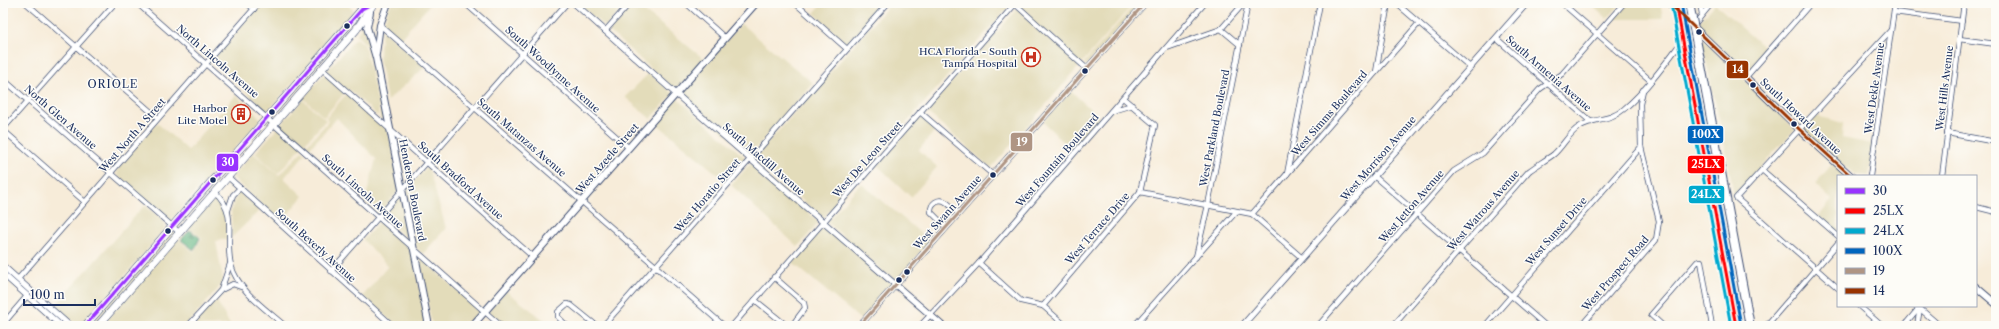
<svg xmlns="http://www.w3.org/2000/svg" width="1999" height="329" font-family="'Libre Caslon Text',serif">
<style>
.built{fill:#e3dcba;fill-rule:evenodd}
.forest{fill:url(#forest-firs);stroke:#407371}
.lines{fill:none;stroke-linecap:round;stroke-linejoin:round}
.minor-casing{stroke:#3c4b70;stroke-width:6}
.tertiary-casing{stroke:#3c4b70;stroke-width:7}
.secondary-casing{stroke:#3c4b70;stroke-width:8}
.primary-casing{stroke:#3c4b70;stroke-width:8}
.motorway-casing{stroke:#3c4b70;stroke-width:10}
.minor{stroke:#fff;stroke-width:4.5}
.tertiary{stroke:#fff;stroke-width:5.5}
.secondary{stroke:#fff;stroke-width:6}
.primary{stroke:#fff;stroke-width:7}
.motorway{stroke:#fff;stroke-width:8}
.motorway-bridge-casing{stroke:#3c4b70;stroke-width:10;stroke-linecap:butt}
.motorway-bridge{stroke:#fff;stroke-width:8}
.bus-1-casing{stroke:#fdfcf7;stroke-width:6}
.bus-2-casing{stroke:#fdfcf7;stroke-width:6}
.bus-3-casing{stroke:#fdfcf7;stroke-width:6}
.bus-4-casing{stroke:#fdfcf7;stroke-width:6}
.bus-5-casing{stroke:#fdfcf7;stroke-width:6}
.bus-6-casing{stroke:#fdfcf7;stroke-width:6}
.bus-1{stroke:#93f;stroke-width:3}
.bus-2{stroke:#f00;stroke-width:3}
.bus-3{stroke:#00a9ce;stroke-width:3}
.bus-4{stroke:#0065bd;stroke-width:3}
.bus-5{stroke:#af9584;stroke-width:3}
.bus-6{stroke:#930;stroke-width:3}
.bus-dot{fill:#1b2f5e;stroke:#fdfcf7;stroke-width:1.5}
.labels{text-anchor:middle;stroke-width:3;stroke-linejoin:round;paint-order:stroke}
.poi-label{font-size:10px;fill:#1b2f5e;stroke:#fdfcf7;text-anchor:end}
.street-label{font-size:10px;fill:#1b2f5e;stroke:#fdfcf7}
.neighbourhood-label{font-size:11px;letter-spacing:1px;fill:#1b2f5e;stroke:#fdfcf7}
.line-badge{stroke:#fdfcf7;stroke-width:1.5}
.badge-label{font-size:11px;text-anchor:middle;font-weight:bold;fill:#fff}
</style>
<defs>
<pattern id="forest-firs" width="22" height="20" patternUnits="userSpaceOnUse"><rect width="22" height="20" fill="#66b784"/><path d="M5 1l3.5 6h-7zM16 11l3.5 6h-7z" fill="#53956f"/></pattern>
</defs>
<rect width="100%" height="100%" fill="#fdfcf7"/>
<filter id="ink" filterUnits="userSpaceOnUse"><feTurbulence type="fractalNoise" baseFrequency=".025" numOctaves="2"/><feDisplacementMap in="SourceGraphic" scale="8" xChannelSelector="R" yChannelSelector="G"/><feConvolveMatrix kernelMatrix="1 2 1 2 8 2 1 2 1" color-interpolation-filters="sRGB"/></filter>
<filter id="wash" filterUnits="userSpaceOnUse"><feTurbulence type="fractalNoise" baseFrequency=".012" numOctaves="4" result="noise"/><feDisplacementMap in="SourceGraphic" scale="16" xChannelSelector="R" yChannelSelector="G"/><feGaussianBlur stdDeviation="0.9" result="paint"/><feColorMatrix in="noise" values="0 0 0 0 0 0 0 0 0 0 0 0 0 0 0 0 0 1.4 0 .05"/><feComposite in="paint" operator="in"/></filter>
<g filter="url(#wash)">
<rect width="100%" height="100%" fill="#f7ecd9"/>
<!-- built -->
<g class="built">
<path d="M262 3H346L354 11 269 110 265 109 213 61 215 56Z"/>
<path d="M391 3H431L400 39 383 24Z"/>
<path d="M578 3H626L605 27Z"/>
<path d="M634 3 704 59 676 91 609 31Z"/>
<path d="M823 3H884L847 45 814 13Z"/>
<path d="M891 3 1011 4 823 218 754 159Z"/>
<path d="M1023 3H1134L991 168 926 111Z"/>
<path d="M1136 3H1141L1086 65 1084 63Z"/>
<path d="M1589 3H1621L1607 19Z"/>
<path d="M1628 3H1660L1663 19H1614Z"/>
<path d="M1715 4 1767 50 1747 74 1698 24Z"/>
<path d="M365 22 367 38 373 58 386 122 380 117 381 108 366 44 356 35Z"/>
<path d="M741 24 813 83 750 155 680 94Z"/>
<path d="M382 30 425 67 387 101 379 58Z"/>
<path d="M1701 37 1795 129 1734 196 1726 151Z"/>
<path d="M356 38 364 44 379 108 378 116 348 89 324 117 303 98Z"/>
<path d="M649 73 673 94 651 119 625 97Z"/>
<path d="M1071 91 1101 119 1073 151 1043 122Z"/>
<path d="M347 93 388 130 400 189 379 213 365 201 376 159 337 118 308 150 305 147 328 122 326 118Z"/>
<path d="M236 95 261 119 171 220 117 175 118 168 157 123 188 150Z"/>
<path d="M677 98 747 159 727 182 655 122Z"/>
<path d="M303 100 326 120 278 173 255 153Z"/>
<path d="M921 116 936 129 919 150 937 167 911 197 877 165Z"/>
<path d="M1816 116 1843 123 1842 138 1873 144 1869 176 1857 175 1838 162 1802 128Z"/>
<path d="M302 151 305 154 284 178 303 196 281 222 232 177 253 153 279 175Z"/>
<path d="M751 163 819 222 798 247 731 185Z"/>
<path d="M1833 163 1848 176H1838V233L1819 216 1832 200 1815 184Z"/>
<path d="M428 166 446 228 423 254 417 248 406 191Z"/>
<path d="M861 183 930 241 895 281 827 222Z"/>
<path d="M240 192 260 210 232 237 231 210 236 197Z"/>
<path d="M215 196 225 209 227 239 216 241 223 280 218 289 190 321 182 326H102ZM189 228 202 238 194 252 179 240Z"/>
<path d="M401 196 411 242 383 217Z"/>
<path d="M146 206 162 220 165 225 164 230 85 321 79 325 76 324 56 305 142 208Z"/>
<path d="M380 221 412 251 427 326H396L363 296 388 266 363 240Z"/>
<path d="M824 226 892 284 861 320 792 262Z"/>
<path d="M173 230 176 233 94 326H89Z"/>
<path d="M419 256 481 312 468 326H432Z"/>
<path d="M506 291 552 326H504L488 312Z"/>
<path d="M216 300 230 325 193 326V325Z"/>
</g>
<!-- forest -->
<path class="forest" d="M190 230 200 238 194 250 181 240Z"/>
</g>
<g filter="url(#ink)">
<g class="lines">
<!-- minor casing -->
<g class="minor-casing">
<g id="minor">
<path d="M26 3 158 118"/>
<path d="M137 3 501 326"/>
<path d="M247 3 254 9"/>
<path d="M356 3 362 9"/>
<path d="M465 3 629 148"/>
<path d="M686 3 725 38"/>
<path d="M795 3 847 49"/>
<path d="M1014 3 1087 69"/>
<path d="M1396 3 1470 67"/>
<path d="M1562 3 1651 81"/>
<path d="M1700 3 1702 14"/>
<path d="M1894 12 1962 21"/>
<path d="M380 25 724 326"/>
<path d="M1221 29 1240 45"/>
<path d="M605 31 630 3"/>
<path d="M1496 38 1591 122"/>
<path d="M1959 39 1996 44"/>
<path d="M1167 48 1221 29 1244 3"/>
<path d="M322 69 533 257"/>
<path d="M1376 72 1388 3"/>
<path d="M1746 77 1811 3"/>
<path d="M3 79 180 233"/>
<path d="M1112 111 1132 105"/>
<path d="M920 112 993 175"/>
<path d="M3 129 115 3"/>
<path d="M3 130 85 202"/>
<path d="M1947 133 1996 142"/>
<path d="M1762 170 1838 236"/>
<path d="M1287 174 1320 3"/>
<path d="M1374 176 1546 326"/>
<path d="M1870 176 1895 3"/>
<path d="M1942 176 1964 3"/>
<path d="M228 177 393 326"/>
<path d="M215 192C239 214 224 238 231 265 238 291 266 309 285 326"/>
<path d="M1140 192 1252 214 1302 258"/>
<path d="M1976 207 1996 212"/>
<path d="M228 210 233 195 240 188"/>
<path d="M1252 214 1419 23"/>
<path d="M946 227 931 212C930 204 938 197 946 202 950 205 954 209 958 213"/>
<path d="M1196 257 1208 205 1248 3"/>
<path d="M979 263 1021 301 1043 306 1066 326"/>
<path d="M331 271 567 3"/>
<path d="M18 279 259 3"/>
<path d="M1838 288 1736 198 1891 30"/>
<path d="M223 289 233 284 241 287"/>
<path d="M755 300 786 325 793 324 805 308 804 303 774 277"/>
<path d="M1043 306 1140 192 1155 125 1123 98"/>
<path d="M1859 306 1882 326"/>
<path d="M1917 306 1940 326"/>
<path d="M3 324 27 296"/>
<path d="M188 326 221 290 230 264"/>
<path d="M567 326 558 317V312L567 304 571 305 597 326"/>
<path d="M603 326 888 3"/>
<path d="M732 326 1016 3"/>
<path d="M920 326 979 263 1205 3"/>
<path d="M1134 326 1236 212"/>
<path d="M1318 326 1454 171 1483 153 1540 89 1562 74 1624 3"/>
<path d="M1393 326 1529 171C1537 165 1546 160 1554 154 1563 146 1569 133 1579 127 1594 117 1609 122 1624 109 1659 79 1682 37 1712 3"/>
<path d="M1485 326 1641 147"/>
<path d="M1581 326 1656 240 1659 221 1641 147 1640 104 1643 90"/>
<path d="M1663 326 1651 315 1697 262 1701 261 1712 326"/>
<path d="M1766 326 1838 243"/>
<path d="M1904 326 1920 307"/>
<path d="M1917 326 1920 308"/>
</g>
</g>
<!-- tertiary casing -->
<g class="tertiary-casing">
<g id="tertiary">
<path d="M574 3 702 117 943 326"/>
<path d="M3 266 70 326"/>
<path d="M3 274 61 326"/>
<path d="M859 326 1145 3"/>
<path d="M1242 326 1527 3"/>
</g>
</g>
<!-- secondary casing -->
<g class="secondary-casing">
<g id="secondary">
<path d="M1669 3 1799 129 1851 176"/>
<path d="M370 12 367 27 376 58 429 326"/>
<path d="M376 54 380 25 388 3"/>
<path d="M1976 287 1996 304"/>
<path d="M472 326 756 3"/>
</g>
</g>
<!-- primary casing -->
<g class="primary-casing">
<g id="primary">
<path d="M85 326 362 9 374 3"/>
<path d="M98 326 356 30 374 3"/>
</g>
</g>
<!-- motorway casing -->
<g class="motorway-casing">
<g id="motorway">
<path d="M1685 51 1736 326"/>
<path d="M1699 55 1750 326"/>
</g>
</g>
<!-- minor -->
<use href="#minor" class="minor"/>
<!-- tertiary -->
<use href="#tertiary" class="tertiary"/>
<!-- secondary -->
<use href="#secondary" class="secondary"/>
<!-- primary -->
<use href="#primary" class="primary"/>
<!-- motorway -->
<use href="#motorway" class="motorway"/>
<!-- motorway-bridge casing -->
<g class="motorway-bridge-casing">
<g id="motorway-bridge">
<path d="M1676 3 1685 51"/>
<path d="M1689 3 1699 55"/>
</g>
</g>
<!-- motorway-bridge -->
<use href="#motorway-bridge" class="motorway-bridge"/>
<!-- bus-1 casing -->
<g class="bus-1-casing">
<path id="bus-1" d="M85 326 362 9 374 3"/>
</g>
<!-- bus-2 casing -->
<g class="bus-2-casing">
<path id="bus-2" d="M1676 3 1736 326"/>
</g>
<!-- bus-3 casing -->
<g class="bus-3-casing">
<path id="bus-3" d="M1671 4 1731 326"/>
</g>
<!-- bus-4 casing -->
<g class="bus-4-casing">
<path id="bus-4" d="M1681 3 1741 325"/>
</g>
<!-- bus-5 casing -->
<g class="bus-5-casing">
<path id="bus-5" d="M859 326 1145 3"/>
</g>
<!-- bus-6 casing -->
<g class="bus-6-casing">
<path id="bus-6" d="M1669 3 1799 129 1851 176"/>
</g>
<!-- bus-1 -->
<use href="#bus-1" class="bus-1"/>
<!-- bus-2 -->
<use href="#bus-2" class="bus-2"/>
<!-- bus-3 -->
<use href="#bus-3" class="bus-3"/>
<!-- bus-4 -->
<use href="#bus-4" class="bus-4"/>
<!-- bus-5 -->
<use href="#bus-5" class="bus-5"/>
<!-- bus-6 -->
<use href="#bus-6" class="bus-6"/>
</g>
</g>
<!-- icons -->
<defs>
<g id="hospital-ring" transform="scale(1)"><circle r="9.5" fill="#fdfcf7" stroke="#c8321e" stroke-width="1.5"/><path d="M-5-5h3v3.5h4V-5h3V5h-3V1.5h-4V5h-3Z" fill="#c8321e"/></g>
<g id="building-ring" transform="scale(1)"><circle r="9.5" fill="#fdfcf7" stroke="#c8321e" stroke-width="1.5"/><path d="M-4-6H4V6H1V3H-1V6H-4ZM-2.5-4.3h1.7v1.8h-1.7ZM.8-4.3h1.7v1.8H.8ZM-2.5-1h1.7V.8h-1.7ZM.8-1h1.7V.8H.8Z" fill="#c8321e"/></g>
</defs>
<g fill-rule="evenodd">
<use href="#hospital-ring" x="1031" y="57"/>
<use href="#building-ring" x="241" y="114"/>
</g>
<!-- markers -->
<g class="bus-dot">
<circle cx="347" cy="26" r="3.5"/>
<circle cx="1699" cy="32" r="3.5"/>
<circle cx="1085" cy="71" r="3.5"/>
<circle cx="1753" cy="85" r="3.5"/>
<circle cx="272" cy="112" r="3.5"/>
<circle cx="1794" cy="124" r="3.5"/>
<circle cx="993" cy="175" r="3.5"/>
<circle cx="213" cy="180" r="3.5"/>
<circle cx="168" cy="231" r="3.5"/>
<circle cx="907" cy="272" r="3.5"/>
<circle cx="899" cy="280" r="3.5"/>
</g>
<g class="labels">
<!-- poi labels -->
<g class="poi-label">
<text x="1017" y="55">HCA Florida - South<tspan x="1017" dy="12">Tampa Hospital</tspan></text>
<text x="227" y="112">Harbor<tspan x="227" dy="12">Lite Motel</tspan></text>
</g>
<!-- street labels -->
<g class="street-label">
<text transform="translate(218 61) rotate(41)" y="4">North Lincoln Avenue</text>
<text transform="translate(553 69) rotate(42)" y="4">South Woodlynne Avenue</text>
<text transform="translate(1549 73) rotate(41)" y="4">South Armenia Avenue</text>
<text transform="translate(1874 88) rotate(-82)" y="4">West Dekle Avenue</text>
<text transform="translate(1944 88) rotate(-83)" y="4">West Hills Avenue</text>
<text transform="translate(1329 113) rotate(-49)" y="4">West Simms Boulevard</text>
<text transform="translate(1801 116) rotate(43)" y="4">South Howard Avenue</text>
<text transform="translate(61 117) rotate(41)" y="4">North Glen Avenue</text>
<text transform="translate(1214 128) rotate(-79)" y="4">West Parkland Boulevard</text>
<text transform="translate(132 135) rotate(-49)" y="4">West North A Street</text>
<text transform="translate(522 137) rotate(41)" y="4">South Matanzas Avenue</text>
<text transform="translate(607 158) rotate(-49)" y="4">West Azeele Street</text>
<text transform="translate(1378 158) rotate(-49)" y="4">West Morrison Avenue</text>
<text transform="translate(764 159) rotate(41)" y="4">South Macdill Avenue</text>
<text transform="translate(867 159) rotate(-48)" y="4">West De Leon Street</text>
<text transform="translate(1057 160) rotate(-49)" y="4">West Fountain Boulevard</text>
<text transform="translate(461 180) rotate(42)" y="4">South Bradford Avenue</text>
<text transform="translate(413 190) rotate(79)" y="4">Henderson Boulevard</text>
<text transform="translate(363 191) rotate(42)" y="4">South Lincoln Avenue</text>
<text transform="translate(707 195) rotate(-49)" y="4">West Horatio Street</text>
<text transform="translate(1411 206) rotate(-49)" y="4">West Jetton Avenue</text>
<text transform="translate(1483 210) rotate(-49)" y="4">West Watrous Avenue</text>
<text transform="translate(947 212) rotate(-48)" y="4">West Swann Avenue</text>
<text transform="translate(1097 228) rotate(-49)" y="4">West Terrace Drive</text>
<text transform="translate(1556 231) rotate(-49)" y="4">West Sunset Drive</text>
<text transform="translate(316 245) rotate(42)" y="4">South Beverly Avenue</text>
<text transform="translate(1615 273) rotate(-49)" y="4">West Prospect Road</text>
</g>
<!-- neighbourhood labels -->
<g class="neighbourhood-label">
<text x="113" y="88">ORIOLE</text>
</g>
</g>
<g class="line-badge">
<rect x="1726" y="60" width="23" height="19" rx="4" fill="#930"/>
<rect x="1687" y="125" width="37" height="19" rx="4" fill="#0065bd"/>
<rect x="1010" y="132" width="23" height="20" rx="4" fill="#af9584"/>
<rect x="216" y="153" width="23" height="19" rx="4" fill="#93f"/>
<rect x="1687" y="155" width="38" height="19" rx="4" fill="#f00"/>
<rect x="1688" y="185" width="37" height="19" rx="4" fill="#00a9ce"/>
</g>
<g class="badge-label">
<text x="1738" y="73">14</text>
<text x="1706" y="138">100X</text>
<text x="1022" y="146">19</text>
<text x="228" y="166">30</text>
<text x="1706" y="168">25LX</text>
<text x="1706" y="198">24LX</text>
</g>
<!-- margin -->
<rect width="1999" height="329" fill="none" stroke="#fdfcf7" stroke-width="16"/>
<!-- legend -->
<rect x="1837" y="175" width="140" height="132" fill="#fdfcf7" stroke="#a3aaba"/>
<rect x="1845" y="188" width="20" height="6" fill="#9933ff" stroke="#a3aaba"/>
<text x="1873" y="195" font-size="12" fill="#1b2f5e">30</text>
<rect x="1845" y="208" width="20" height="6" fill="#ff0000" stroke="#a3aaba"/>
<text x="1873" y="215" font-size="12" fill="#1b2f5e">25LX</text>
<rect x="1845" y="228" width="20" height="6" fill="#00a9ce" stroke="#a3aaba"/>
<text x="1873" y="235" font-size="12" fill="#1b2f5e">24LX</text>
<rect x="1845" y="248" width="20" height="6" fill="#0065bd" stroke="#a3aaba"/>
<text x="1873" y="255" font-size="12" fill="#1b2f5e">100X</text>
<rect x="1845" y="268" width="20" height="6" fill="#af9584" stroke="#a3aaba"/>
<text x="1873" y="275" font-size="12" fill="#1b2f5e">19</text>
<rect x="1845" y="288" width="20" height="6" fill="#993300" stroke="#a3aaba"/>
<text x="1873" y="295" font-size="12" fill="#1b2f5e">14</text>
<!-- scale -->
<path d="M24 299v6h71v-6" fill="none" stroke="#1b2f5e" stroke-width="2"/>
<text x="30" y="299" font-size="12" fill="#1b2f5e" stroke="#fdfcf7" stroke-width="3" paint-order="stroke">100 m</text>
</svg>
